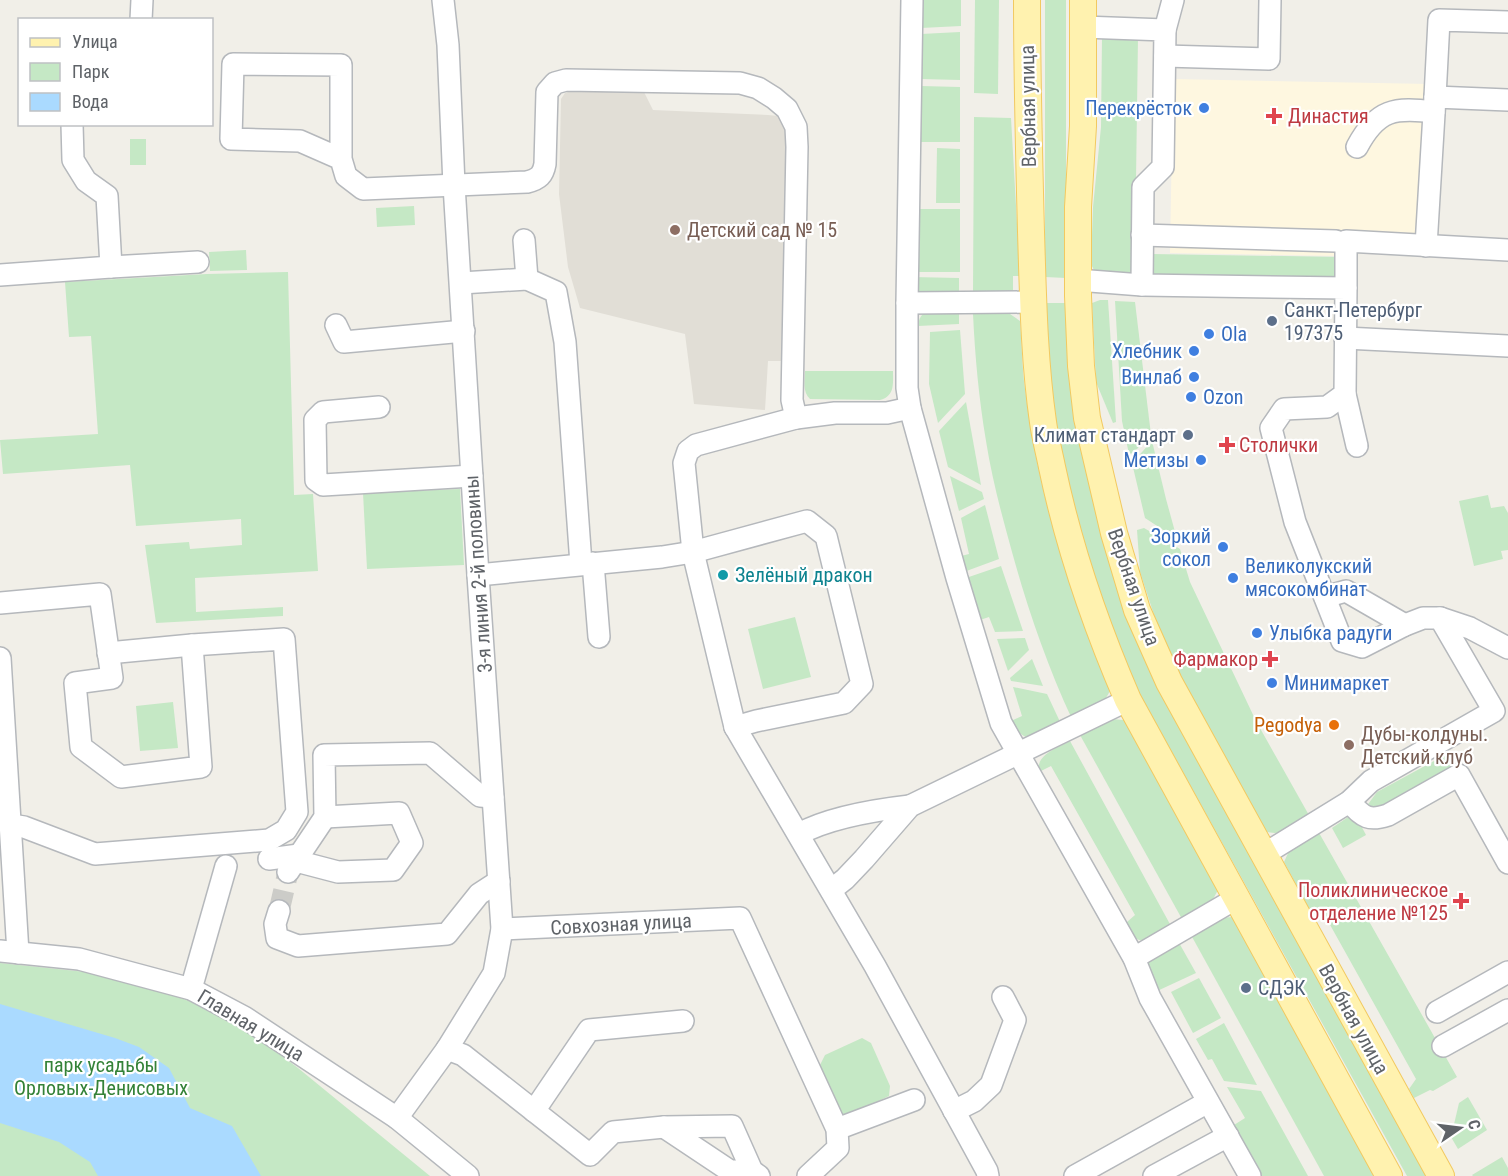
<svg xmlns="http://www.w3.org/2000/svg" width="1508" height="1176" font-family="'Roboto Condensed',sans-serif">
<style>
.commercial{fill:#fef7e0}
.education{fill:#e1ded6}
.green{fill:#c5e8c5}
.water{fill:#aadaff}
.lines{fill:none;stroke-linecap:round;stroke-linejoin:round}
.minor-tunnel{stroke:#ccccc8;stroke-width:21;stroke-dasharray:21 10;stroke-linecap:butt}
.minor-casing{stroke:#b5b8bc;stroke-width:24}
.major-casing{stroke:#f2c960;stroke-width:28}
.minor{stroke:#fff;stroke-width:21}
.major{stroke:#fff2af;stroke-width:26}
.shop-dot{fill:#3f7fe0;stroke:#fff;stroke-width:2}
.health-dot{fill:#e0444e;stroke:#fff;stroke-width:2}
.education-dot{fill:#8d6e63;stroke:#fff;stroke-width:2}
.service-dot{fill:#5c6f8a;stroke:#fff;stroke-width:2}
.culture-dot{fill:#0f9aa8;stroke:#fff;stroke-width:2}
.food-dot{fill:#e8710a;stroke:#fff;stroke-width:2}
.labels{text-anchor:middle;stroke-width:4.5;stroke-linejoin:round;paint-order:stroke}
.street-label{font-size:20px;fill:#5f6368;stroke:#fff}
.shop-label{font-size:20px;fill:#366cbe;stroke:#fff;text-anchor:end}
.health-label{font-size:20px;fill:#be3a42;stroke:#fff;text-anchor:start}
.education-label{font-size:20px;fill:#785e54;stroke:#fff;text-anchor:start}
.service-label{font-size:20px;fill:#4e5e75;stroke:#fff;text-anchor:start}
.culture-label{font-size:20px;fill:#0d838f;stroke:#fff;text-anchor:start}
.food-label{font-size:20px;fill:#c56008;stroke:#fff;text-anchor:end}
.park-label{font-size:20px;fill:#348238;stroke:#fff}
</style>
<rect width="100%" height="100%" fill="#f1efe8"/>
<!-- commercial -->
<path class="commercial" d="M1173 79 1430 84 1422 234 1340 231 1339 256 1170 253Z"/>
<!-- education -->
<path class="education" d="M572 91 644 92 653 110 768 115 778 116 786 121 789 129 784 361H768L765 410 694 404 685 334 580 308 568 267 559 194 561 99 565 93Z"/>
<!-- green -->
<g class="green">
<path d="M921 0H961V26L921 28Z"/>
<path d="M975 0H999L998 94 974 93Z"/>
<path d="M1045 0H1066V278L1045 277Z"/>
<path d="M960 32V80L921 79V34Z"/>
<path d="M1102 36 1138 37 1135 252 1133 269 1128 274 1099 273 1094 270 1091 264 1093 207 1101 127Z"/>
<path d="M921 86 960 87V142H921Z"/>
<path d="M974 117 1011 118 1020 276H1013V292H973Z"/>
<rect x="130" y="139" width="16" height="26"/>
<path d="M937 148 960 149V203H936Z"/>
<path d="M414 206 415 225 377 227 376 208Z"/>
<path d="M914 209H960V272H912Z"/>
<path d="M246 250 247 270 210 271 209 252Z"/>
<path d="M1152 254 1344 257 1339 277 1329 280 1152 278Z"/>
<path d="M288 272 294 495 313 494 318 571 195 578 196 612 283 607V616L156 623 145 545 189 542 190 549 242 545 241 519 136 526 130 465 3 474 0 440 98 434 91 336 69 337 65 282 207 274Z"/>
<path d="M912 277 959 278V296L916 294Z"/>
<path d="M1100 300H1108L1116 422 1113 423 1096 382 1092 303Z"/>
<path d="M1115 301 1135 302 1151 435 1133 453 1129 454 1122 421Z"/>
<path d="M1046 303H1066L1075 421 1101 536 1126 614 1428 1176H1407L1139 693C1101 606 1070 516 1055 422 1049 383 1047 343 1046 303Z"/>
<path d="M928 311H959V324L918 326C919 318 921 314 928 311Z"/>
<path d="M973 314H1010L1020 321C1022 344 1022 367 1025 389 1038 494 1070 595 1110 691L1103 703 1072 719C1047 665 1028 610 1012 552 1002 516 992 479 986 441 979 399 975 357 973 314Z"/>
<path d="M960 330 965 394 938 423 929 384 930 332Z"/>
<path d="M805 371H893C893 384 895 396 880 400L810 399C802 391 805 381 805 371Z"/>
<path d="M966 402 981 485 948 467 939 431Z"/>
<path d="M1152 441 1166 499 1177 539 1145 518 1132 463Z"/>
<path d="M950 476 982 492 984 499 959 511Z"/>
<path d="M460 489 464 565 367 569 363 493Z"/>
<path d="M1488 495 1491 508 1504 506 1508 513V550L1501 551 1503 559 1474 566 1459 501Z"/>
<path d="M985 505 999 559 961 573 957 557 969 554 961 518Z"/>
<path d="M1144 528 1180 549 1190 582 1256 721 1310 817C1295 825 1282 838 1265 831L1180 676 1156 621 1140 572 1137 530Z"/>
<path d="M1001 566 1023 631 995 632 989 617 977 621 963 579Z"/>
<path d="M795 617 811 677 763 689 748 629Z"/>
<path d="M1025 638 1029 650 1008 671 997 639Z"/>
<path d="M1032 659 1043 686 1011 681 1010 678Z"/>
<path d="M1013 687 1047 694 1062 726C1040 737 1025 748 1011 721L1022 716Z"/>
<path d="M173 702 178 748 140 751 136 706Z"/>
<path d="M1111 719 1124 720 1218 890 1212 901 1182 919 1080 735Z"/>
<path d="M1070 741 1171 926C1152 937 1141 951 1126 928L1127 922 1135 915 1051 766 1039 772C1035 755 1057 748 1070 741Z"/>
<path d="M1445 755 1453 769 1379 810 1366 807 1377 792Z"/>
<path d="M1351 815 1357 818 1366 835 1343 848 1332 828Z"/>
<path d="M1318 831 1457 1077 1433 1091 1430 1090 1414 1098 1409 1089 1416 1079 1324 914H1312L1284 862 1290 849Z"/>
<path d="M1232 917 1376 1176H1324L1191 935 1221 918Z"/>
<path d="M1178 941 1196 973 1155 992 1146 962Z"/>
<path d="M0 963 105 974 150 987 203 1006 261 1040 298 1068 430 1176H0Z"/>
<path d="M1199 978 1221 1018 1193 1033 1171 992Z"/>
<path d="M1224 1023 1257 1085 1224 1081 1212 1059 1208 1060 1196 1039Z"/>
<path d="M862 1038 871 1043 890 1086 889 1096 847 1116 839 1113 820 1065 825 1055Z"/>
<path d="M1227 1087 1261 1091 1308 1176H1262L1234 1125 1245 1118Z"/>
<path d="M1468 1097 1487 1130 1458 1149 1451 1137 1459 1103Z"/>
<path d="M1502 1157 1508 1168V1176H1473L1472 1175Z"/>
</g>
<!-- water -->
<path class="water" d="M0 1004 115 1038 139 1047 169 1068 190 1108 232 1126 261 1176H98L90 1162 59 1142 0 1123Z"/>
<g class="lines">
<!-- minor-tunnel -->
<path class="minor-tunnel" d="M279 911 288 872"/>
<!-- minor casing -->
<g class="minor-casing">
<g id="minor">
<path d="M912 0 907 303V388L910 408 957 578 1001 723 1134 958 1150 998 1250 1176"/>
<path d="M141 20 142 0"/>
<path d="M1083 27 1165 30 1163 167 1143 187 1142 285"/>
<path d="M1165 30 1173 0"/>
<path d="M1165 56 1269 59 1270 0"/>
<path d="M1435 97 1439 20 1508 22"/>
<path d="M1357 147C1377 109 1395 107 1434 112"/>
<path d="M341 159 300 141 231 139 233 64 341 65V159L346 176 363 189 527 182C539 179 543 175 545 164L547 92 555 83 566 80 740 83 758 88 774 98 787 109 796 127 797 147 792 400 796 418"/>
<path d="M1142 235 1336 241"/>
<path d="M524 240 527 279"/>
<path d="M1426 246 1435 97 1508 100"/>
<path d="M111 267 198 262"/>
<path d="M0 275 111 267 107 196 86 181 73 160 72 124"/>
<path d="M1077 280 1142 285 1346 288 1345 394 1327 407 1284 409 1271 428 1295 522 1342 641 1362 647 1405 625 1423 618H1440L1494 711 1371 781 1349 802 1263 855"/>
<path d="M461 283 527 279 556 292 565 342 581 564"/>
<path d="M1346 288V241L1508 250"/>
<path d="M907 303 1033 302"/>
<path d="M336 325 344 342 464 331"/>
<path d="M1345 338 1508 346"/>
<path d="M1345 394 1357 446"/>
<path d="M379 407 323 412 315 420 316 480 323 485 472 476"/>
<path d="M910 408 887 413H835L796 418 696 445 688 451 684 463 693 552 735 727 875 966 987 1171 988 1176"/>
<path d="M593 563 599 637"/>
<path d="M478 575 662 557 693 552 807 521 826 536 862 684 844 703 756 721 735 727"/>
<path d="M1325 597 1346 591 1405 625"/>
<path d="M0 603 100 594 112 678 75 683 81 747 121 777 201 767 192 645"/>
<path d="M1440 618 1470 628 1508 648"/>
<path d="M0 658 18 953"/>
<path d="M1349 802C1363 816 1367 822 1388 815L1459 775 1508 863"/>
<path d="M11 825 24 827 95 854 269 840 286 830 297 812 284 639 192 645 108 653"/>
<path d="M799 834C830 817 875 810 910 806"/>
<path d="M269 859 299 855"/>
<path d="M296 861 338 872 393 870 412 843 399 813 325 817"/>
<path d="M288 872 325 817 324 755 430 753 480 796 493 797"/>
<path d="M831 890 845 879 864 859 910 806 1128 700"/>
<path d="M279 911 275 924 277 938 298 946 447 934 479 894 499 881"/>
<path d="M502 929 740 918 837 1129 838 1148 808 1176"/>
<path d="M0 951 79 959 191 989 244 1017 397 1118 468 1176"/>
<path d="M1134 958 1237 898"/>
<path d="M191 989 226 866"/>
<path d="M1437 1012 1508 972"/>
<path d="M1443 1046 1508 1010"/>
<path d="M447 1049 463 1055 590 1155 613 1132 664 1127 732 1126 752 1171 759 1176"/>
<path d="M534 1111 589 1030 683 1021"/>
<path d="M954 1111 974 1101 991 1085 1015 1020 1003 997"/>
<path d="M397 1118 447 1049 494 973 502 929 478 575 454 185 448 45 443 0"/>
<path d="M664 1127 730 1171H752"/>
<path d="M837 1129 914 1100"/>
<path d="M1075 1176 1208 1102"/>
<path d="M1154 1176 1228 1136"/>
</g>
</g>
<!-- major casing -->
<g class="major-casing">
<g id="major">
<path d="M1027 0C1027 77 1029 155 1031 232 1033 295 1034 359 1043 422 1045 437 1049 452 1052 467 1069 548 1095 624 1128 700L1389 1176"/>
<path d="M1083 0V126L1078 207V296L1081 366 1087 418 1114 533 1137 610 1169 682 1441 1176"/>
</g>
</g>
<!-- minor -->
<use href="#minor" class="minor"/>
<!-- major -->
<use href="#major" class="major"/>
</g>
<!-- markers -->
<g class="shop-dot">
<circle cx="1204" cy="108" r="6"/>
<circle cx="1209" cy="334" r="6"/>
<circle cx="1194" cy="351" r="6"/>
<circle cx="1194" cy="377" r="6"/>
<circle cx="1191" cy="397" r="6"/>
<circle cx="1201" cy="460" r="6"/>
<circle cx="1223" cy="547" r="6"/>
<circle cx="1233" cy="578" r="6"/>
<circle cx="1257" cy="633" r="6"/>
<circle cx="1272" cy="683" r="6"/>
</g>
<g class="health-dot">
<path d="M1271 107h6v6h6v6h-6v6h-6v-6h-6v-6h6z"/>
<path d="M1224 436h6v6h6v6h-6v6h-6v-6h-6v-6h6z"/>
<path d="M1267 650h6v6h6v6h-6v6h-6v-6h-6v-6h6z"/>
<path d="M1458 892h6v6h6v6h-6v6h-6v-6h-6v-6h6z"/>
</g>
<g class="education-dot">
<circle cx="675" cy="230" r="6"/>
<circle cx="1349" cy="745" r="6"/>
</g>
<g class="service-dot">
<circle cx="1272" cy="321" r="6"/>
<circle cx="1188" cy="435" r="6"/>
<circle cx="1246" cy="988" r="6"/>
</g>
<circle class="culture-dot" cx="723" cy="575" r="6"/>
<circle class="food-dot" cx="1334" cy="725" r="6"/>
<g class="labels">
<!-- street labels -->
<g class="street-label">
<text transform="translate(1028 106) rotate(-91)" y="7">Вербная улица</text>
<text transform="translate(478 574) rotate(-94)" y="7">3-я линия 2-й половины</text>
<text transform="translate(1134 587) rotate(71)" y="7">Вербная улица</text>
<text transform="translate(621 924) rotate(-3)" y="7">Совхозная улица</text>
<text transform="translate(1354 1019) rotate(61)" y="7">Вербная улица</text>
<text transform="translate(251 1025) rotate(31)" y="7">Главная улица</text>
</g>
<!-- shop labels -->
<g class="shop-label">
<text x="1192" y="115">Перекрёсток</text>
<text x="1221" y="341" text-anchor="start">Ola</text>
<text x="1182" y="358">Хлебник</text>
<text x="1182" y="384">Винлаб</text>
<text x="1203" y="404" text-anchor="start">Ozon</text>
<text x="1189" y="467">Метизы</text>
<text x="1211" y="543">Зоркий<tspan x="1211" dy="23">сокол</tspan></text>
<text x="1245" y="573" text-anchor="start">Великолукский<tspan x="1245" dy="23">мясокомбинат</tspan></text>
<text x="1269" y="640" text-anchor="start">Улыбка радуги</text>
<text x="1284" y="690" text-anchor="start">Минимаркет</text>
</g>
<!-- health labels -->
<g class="health-label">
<text x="1288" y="123">Династия</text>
<text x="1239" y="452">Столички</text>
<text x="1258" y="666" text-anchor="end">Фармакор</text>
<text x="1448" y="897" text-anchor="end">Поликлиническое<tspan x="1448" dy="23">отделение №125</tspan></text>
</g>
<!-- education labels -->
<g class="education-label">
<text x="687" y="237">Детский сад № 15</text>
<text x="1361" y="741">Дубы-колдуны.<tspan x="1361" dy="23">Детский клуб</tspan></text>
</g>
<!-- service labels -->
<g class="service-label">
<text x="1284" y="317">Санкт-Петербург<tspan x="1284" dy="23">197375</tspan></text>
<text x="1176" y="442" text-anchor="end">Климат стандарт</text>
<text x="1258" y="995">СДЭК</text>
</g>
<!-- culture labels -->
<g class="culture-label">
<text x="735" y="582">Зелёный дракон</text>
</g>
<!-- food labels -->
<g class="food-label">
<text x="1322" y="732">Pegodya</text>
</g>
<!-- park labels -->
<g class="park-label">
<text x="101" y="1072">парк усадьбы<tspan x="101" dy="23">Орловых-Денисовых</tspan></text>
</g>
</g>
<!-- legend -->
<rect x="18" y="18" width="195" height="108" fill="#ffffff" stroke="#bfc1c3" stroke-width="1.5"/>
<rect x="30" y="38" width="30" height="9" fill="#fff2af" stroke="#bfc1c3" stroke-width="1.5"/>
<text x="72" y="48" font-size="18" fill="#5f6368">Улица</text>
<rect x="30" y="63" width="30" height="18" fill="#c5e8c5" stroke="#bfc1c3" stroke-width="1.5"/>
<text x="72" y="78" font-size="18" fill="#5f6368">Парк</text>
<rect x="30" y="93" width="30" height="18" fill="#aadaff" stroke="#bfc1c3" stroke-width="1.5"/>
<text x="72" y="108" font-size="18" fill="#5f6368">Вода</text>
<!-- north arrow -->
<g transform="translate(1460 1128) rotate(76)" stroke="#ffffff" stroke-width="4.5" paint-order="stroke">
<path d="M0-4.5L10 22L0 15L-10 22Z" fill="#5f6368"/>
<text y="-9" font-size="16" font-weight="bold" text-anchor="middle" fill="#5f6368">С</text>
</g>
</svg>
